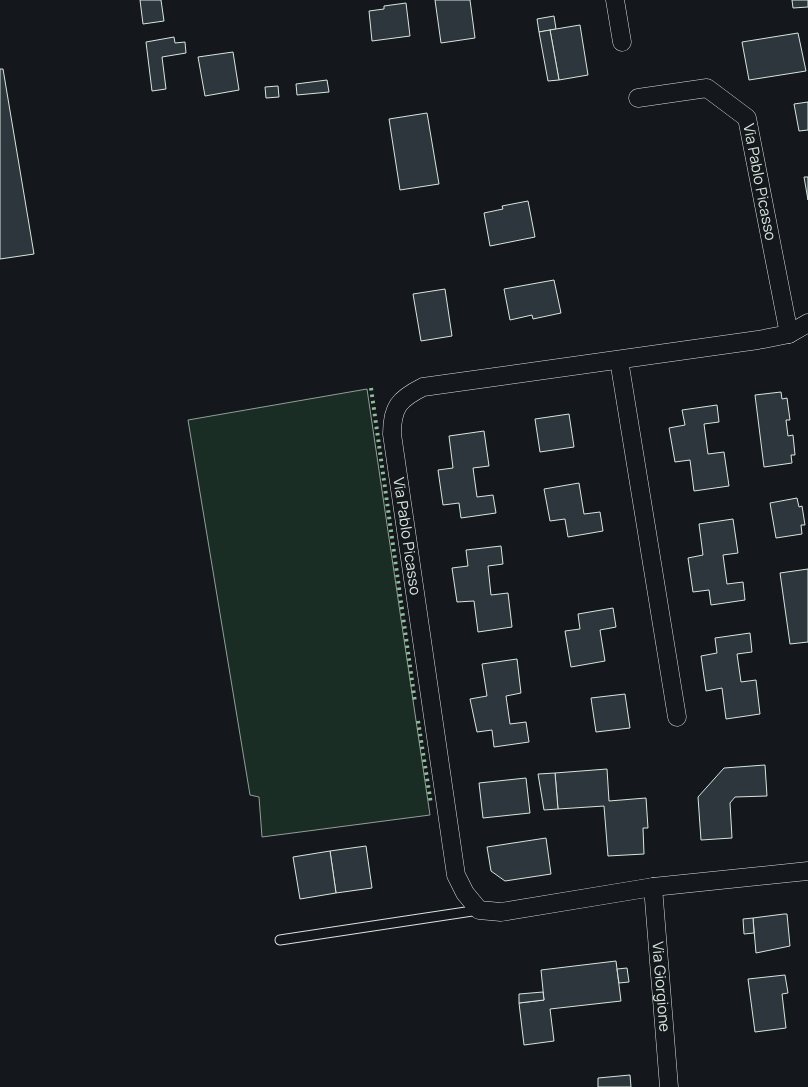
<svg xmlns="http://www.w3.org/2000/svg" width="808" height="1087" font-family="Manrope,sans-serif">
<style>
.green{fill:#1a2d24;stroke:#939e99}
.building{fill:#2c363c;stroke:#d8e6dc}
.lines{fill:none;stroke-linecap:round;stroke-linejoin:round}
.lane-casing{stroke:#d8e6dc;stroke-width:11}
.street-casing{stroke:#d8e6dc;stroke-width:19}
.lane{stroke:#14181c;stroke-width:9}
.street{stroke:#14181c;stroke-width:18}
.hedge{stroke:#8ac095;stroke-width:4;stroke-dasharray:2.5 4;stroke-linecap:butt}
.labels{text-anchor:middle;stroke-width:4;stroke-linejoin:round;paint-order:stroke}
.street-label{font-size:15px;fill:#d8e6dc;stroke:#14181c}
</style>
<rect width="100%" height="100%" fill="#14181c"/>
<!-- green -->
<path class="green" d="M367 389 430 815 262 837 259 797 250 795 188 420Z"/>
<!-- building -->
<g class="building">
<path d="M140 0H161L164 21 143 24Z"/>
<path d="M435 0H470L475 38 441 43Z"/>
<path d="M792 0H808V7L793 8Z"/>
<path d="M406 3 410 36 372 41 369 11 384 9V6Z"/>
<path d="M554 16 556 29 539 32 537 19Z"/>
<path d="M580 25 588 75 559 80 550 30Z"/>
<path d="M550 30 559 80 548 81 539 32Z"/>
<path d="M798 33 806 71 749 80 742 42Z"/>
<path d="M174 37 175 43 185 42 186 53 162 57 166 89 152 91 146 42Z"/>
<path d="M233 52 239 90 205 96 198 57Z"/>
<path d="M0 69H3L34 254 0 259Z"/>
<path d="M327 80 329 92 297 95 296 84Z"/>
<path d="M278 86 279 97 266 98 265 87Z"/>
<path d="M808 102V130L799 131 794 104Z"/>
<path d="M427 113 439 184 400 190 389 119Z"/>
<path d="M804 177H808V200Z"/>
<path d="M528 201 535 237 490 246 484 213 503 209 502 206Z"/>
<path d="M554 280 561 313 533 319 532 315 510 320 504 289Z"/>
<path d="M445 289 452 336 421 341 413 294Z"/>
<path d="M781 392 782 399 787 398 790 420H786L788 436 793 435 795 455H791L792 463 764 467 755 395Z"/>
<path d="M717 405 719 422 704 424 708 454 724 452 729 486 694 491 690 460 675 462 669 428 685 425 682 410Z"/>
<path d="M569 414 574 447 540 452 535 419Z"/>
<path d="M484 431 489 466 473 468 477 497 493 495 496 513 461 518 459 503 443 505 438 470 453 468 449 436Z"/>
<path d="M579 483 584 514 600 512 603 531 568 537 565 519 550 521 544 489Z"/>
<path d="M797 498 799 507 802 506 805 525H801L802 534 776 538 770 503Z"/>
<path d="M733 519 738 553 723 555 727 584 743 582 745 600 711 605 709 590 693 592 688 558 703 555 699 524Z"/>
<path d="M501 546 503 564 488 566 491 595 508 593 512 627 478 632 474 601 457 602 452 568 468 566 466 550Z"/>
<path d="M808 569V642L790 644 780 573Z"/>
<path d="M613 608 616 627 600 630 605 661 571 667 565 631 580 629 578 614Z"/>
<path d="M750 633 752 652 737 654 741 682 756 680 760 714 726 719 722 688 706 691 701 656 717 653 715 638Z"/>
<path d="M517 659 521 693 506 696 510 724 526 722 529 742 494 747 492 730 477 732 470 699 487 696 482 664Z"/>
<path d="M625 694 630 728 596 732 591 698Z"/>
<path d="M765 765 767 796 735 797 730 803 732 838 701 840 698 797 724 768Z"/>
<path d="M607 769 609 801 646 798 648 828H643L644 854 608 856 604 806 558 809 555 773Z"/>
<path d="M555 773 558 809 544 810 538 774Z"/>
<path d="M526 778 530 813 483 818 479 783Z"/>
<path d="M546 838 551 874 505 881 491 871 487 847Z"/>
<path d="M366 846 372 888 336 893 330 851Z"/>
<path d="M330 851 336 893 300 899 293 857Z"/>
<path d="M784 914H787L790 946 756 953 753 918Z"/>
<path d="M753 918 754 933 744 934 743 919Z"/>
<path d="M616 961 621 1001 550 1009 554 1041 524 1045 519 1003 544 1000 541 970Z"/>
<path d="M627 968 629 982 619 983 617 969Z"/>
<path d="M785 975 788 993 782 994 786 1028 755 1032 748 979Z"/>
<path d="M543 992 544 1000 519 1003V994Z"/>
<path d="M630 1075 631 1087H598V1078Z"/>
</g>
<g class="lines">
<!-- lane casing -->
<g class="lane-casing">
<path id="lane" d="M280 940 479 910"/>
</g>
<!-- street casing -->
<g class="street-casing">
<g id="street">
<path d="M615 0 622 42"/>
<path id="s1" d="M638 98 707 88 747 118 789 334"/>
<path id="s2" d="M808 323 789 334 758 340 423 387C399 399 392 407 392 434L456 875 465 893 479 910 501 912 653 887 808 871"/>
<path d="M619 360 677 717"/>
<path id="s3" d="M653 887 669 1087"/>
</g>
</g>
<!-- lane -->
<use href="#lane" class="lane"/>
<!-- street -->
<use href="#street" class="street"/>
<!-- hedge -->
<g class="hedge">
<path d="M371 388 415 702"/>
<path d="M418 721 431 804"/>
</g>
</g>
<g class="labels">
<!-- street labels -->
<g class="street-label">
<text dy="5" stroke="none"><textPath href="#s1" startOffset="185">Via Pablo Picasso</textPath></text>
<text dy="5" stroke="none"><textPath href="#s2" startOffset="556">Via Pablo Picasso</textPath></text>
<text dy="5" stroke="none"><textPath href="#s3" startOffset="100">Via Giorgione</textPath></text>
</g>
</g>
</svg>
